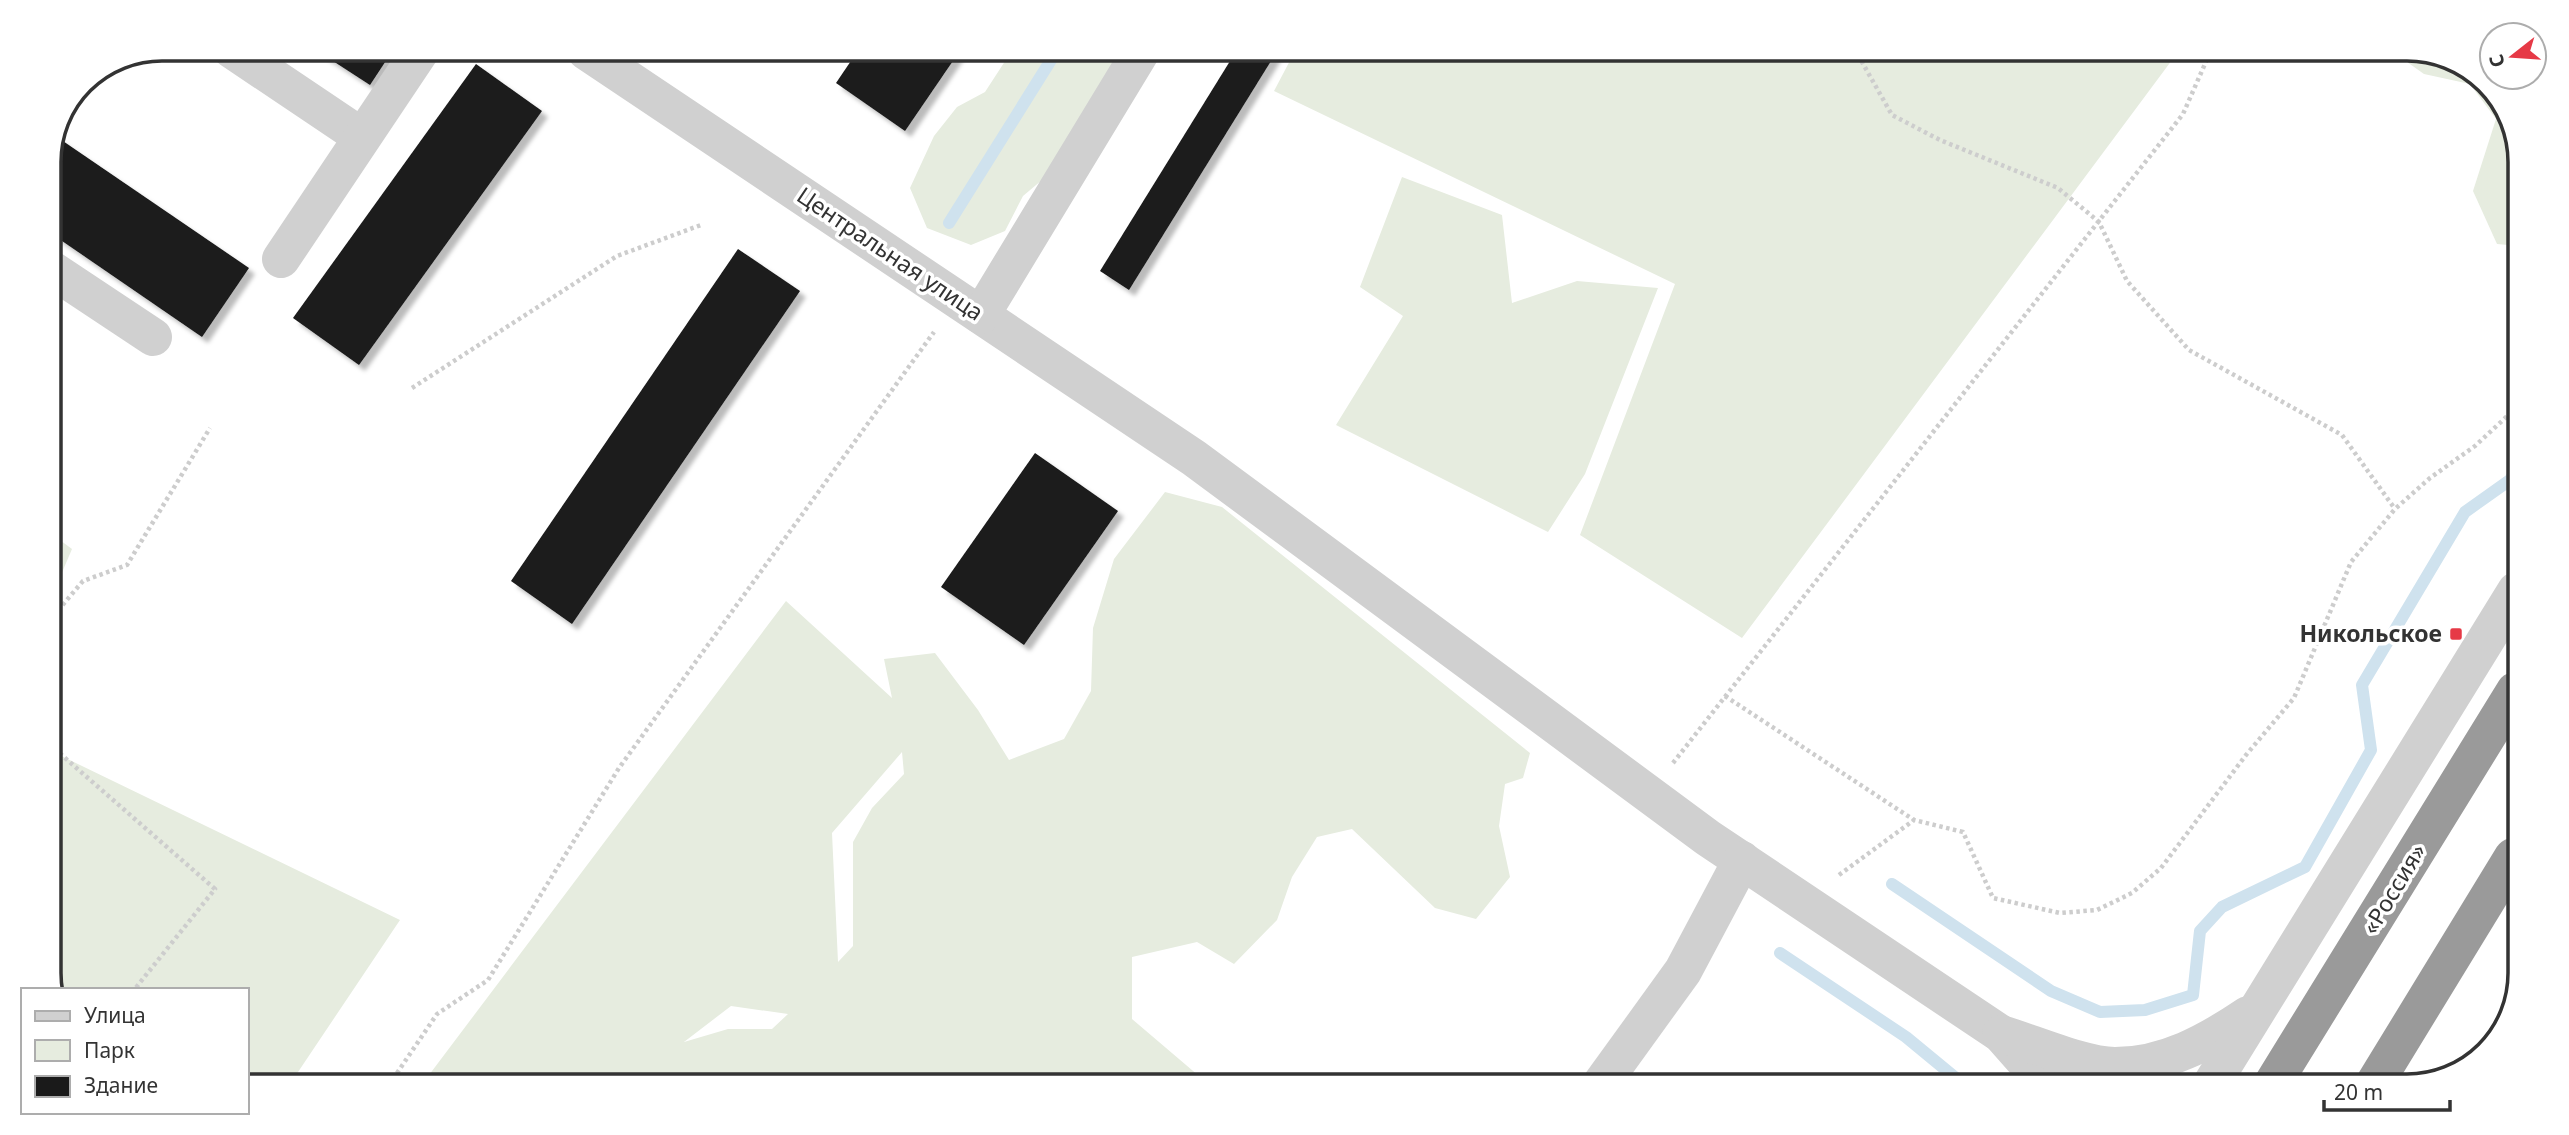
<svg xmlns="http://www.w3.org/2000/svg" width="2569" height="1135" font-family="'Noto Sans',sans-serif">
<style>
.green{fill:#e6ecdf;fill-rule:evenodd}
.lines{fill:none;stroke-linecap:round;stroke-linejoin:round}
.stream{stroke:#cfe2ee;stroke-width:12}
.building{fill:#1a1a1a;filter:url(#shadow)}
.path{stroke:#cdcdcd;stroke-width:4.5;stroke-dasharray:3.5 3.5;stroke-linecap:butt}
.minor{stroke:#d0d0d0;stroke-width:38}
.highway{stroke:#9a9a9a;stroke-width:38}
.poi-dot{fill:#e63946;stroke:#fff;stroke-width:2.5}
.labels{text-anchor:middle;stroke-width:7;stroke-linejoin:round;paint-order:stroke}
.street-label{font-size:23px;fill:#333;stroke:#fff}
.poi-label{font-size:23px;font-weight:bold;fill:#333;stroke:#fff;text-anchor:end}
.rim{fill:none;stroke:#333;stroke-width:3.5}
</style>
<defs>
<filter id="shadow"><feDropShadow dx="6" dy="6" stdDeviation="2" flood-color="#0004"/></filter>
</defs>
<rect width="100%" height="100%" fill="#fff"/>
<!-- green -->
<g class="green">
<path d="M1011 52 1117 53 1112 69 1042 180 1023 196 1005 231 971 245 927 228 910 188 934 136 957 107 985 92Z"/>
<path d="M1294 53 2175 56 1742 638 1580 535 1675 284 1274 91Z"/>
<path d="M2400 57H2450L2501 99 2520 155 2519 246 2497 244 2473 191 2496 119 2470 84 2424 74Z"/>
<path d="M1402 177 1502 215 1512 303 1577 281 1658 288 1585 474 1548 532 1336 425 1403 316 1360 287Z"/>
<path d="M1165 492 1222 507 1530 753 1523 778 1505 784 1499 826 1510 877 1476 919 1435 908 1352 829 1317 837 1292 877 1277 920 1234 964 1197 942 1132 957V1019L1206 1082 426 1079 786 601 892 698 884 659 935 653 978 710 1009 760 1064 739 1091 691 1093 628 1114 559ZM902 752 904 774 872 808 853 842V946L838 962 832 833ZM731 1006 788 1014 772 1029H728L684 1042Z"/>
<path d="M49 532 72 549 49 603Z"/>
<path d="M49 750 400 920 294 1078H247V990H53L49 980Z"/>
</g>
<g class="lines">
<!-- stream -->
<g class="stream">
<path d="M949 223 1056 52"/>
<path d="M1892 884 2051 991 2100 1012 2145 1010 2193 995 2200 931 2222 907 2305 867 2371 750 2362 685 2465 512 2510 480 2517 468"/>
<path d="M1780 953 1906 1037 1963 1084"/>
</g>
</g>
<!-- building -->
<g class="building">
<path d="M316 50H393L370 85Z"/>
<path d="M857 52H959L905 131 836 83Z"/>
<path d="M1235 53H1276L1129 290 1100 271Z"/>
<path d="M476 64 542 111 359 365 293 318Z"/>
<path d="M57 137 249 268 202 337 49 232V155Z"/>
<path d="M738 249 800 291 572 624 511 581Z"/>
<path d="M1035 453 1118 511 1024 645 941 587Z"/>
</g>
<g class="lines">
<!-- path -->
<g class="path">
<path d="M1858 55 1892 115 1940 140 2058 188 2099 222 2127 281 2189 350 2342 435 2395 509"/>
<path d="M412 388 617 256 701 225"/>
<path d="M49 621 83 581 127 565 210 428"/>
<path d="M1725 696 1914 820"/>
<path d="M49 744 215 889 134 990"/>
<path d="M1673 763 2183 114 2208 57"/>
<path d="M1839 875 1914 820 1963 832 1993 898 2060 913 2097 910 2132 893 2161 868 2246 755 2294 698 2351 562 2395 509 2430 478 2475 446 2517 407"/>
<path d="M393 1079 437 1014 488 980 619 768 934 332"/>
</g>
<!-- minor -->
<g class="minor">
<path d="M231 49 362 137"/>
<path d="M586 51 1194 458 1708 838 2001 1034 2046 1085"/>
<path d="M281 259 421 50"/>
<path d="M49 268 153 337"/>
<path d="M981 315 1140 53"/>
<path d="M2001 1034C2032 1043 2084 1066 2115 1066 2165 1066 2208 1042 2248 1015"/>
<path d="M1602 1083 1683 971 1742 860"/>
<path d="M2211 1085 2516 591"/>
</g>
<!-- highway -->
<g class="highway">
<path d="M2272 1085 2515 691"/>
<path d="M2373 1086 2513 857"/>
</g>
</g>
<!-- markers -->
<rect class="poi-dot" x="2449" y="627" width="14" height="14" rx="3.5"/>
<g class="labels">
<!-- street labels -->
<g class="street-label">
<text transform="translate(890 254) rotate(34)" y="8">Центральная улица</text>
<text transform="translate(2394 889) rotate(-59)" y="8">«Россия»</text>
</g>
<!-- poi labels -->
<g class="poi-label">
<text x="2442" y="642">Никольское</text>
</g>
</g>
<!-- crop -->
<path d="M0 0H2569V1135H0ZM162 61H2407A101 101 0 0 1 2508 162V973A101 101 0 0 1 2407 1074H162A101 101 0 0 1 61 973V162A101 101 0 0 1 162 61Z" fill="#fff" fill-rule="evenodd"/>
<path class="rim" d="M162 61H2407A101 101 0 0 1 2508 162V973A101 101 0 0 1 2407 1074H162A101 101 0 0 1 61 973V162A101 101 0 0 1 162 61Z"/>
<!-- legend -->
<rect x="21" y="988" width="228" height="126" fill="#ffffff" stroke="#adadad" stroke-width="2"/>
<rect x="35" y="1011" width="35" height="10" fill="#d0d0d0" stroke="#adadad" stroke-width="2"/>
<text x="84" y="1023" font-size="21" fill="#333333">Улица</text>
<rect x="35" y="1040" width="35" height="21" fill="#e6ecdf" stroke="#adadad" stroke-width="2"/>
<text x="84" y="1058" font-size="21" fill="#333333">Парк</text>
<rect x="35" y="1076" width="35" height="21" fill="#1a1a1a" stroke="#adadad" stroke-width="2"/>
<text x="84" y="1093" font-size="21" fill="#333333">Здание</text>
<!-- north arrow -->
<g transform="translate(2513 56) rotate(253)"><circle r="33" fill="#ffffff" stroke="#adadad" stroke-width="2"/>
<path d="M0-5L12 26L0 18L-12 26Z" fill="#e63946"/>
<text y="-10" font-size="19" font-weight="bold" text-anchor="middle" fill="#333333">С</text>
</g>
<!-- scale -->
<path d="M2324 1100v10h126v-10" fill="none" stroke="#333333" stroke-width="3.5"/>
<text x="2334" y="1100" font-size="21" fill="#333333" stroke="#ffffff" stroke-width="5" paint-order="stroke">20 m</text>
</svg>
